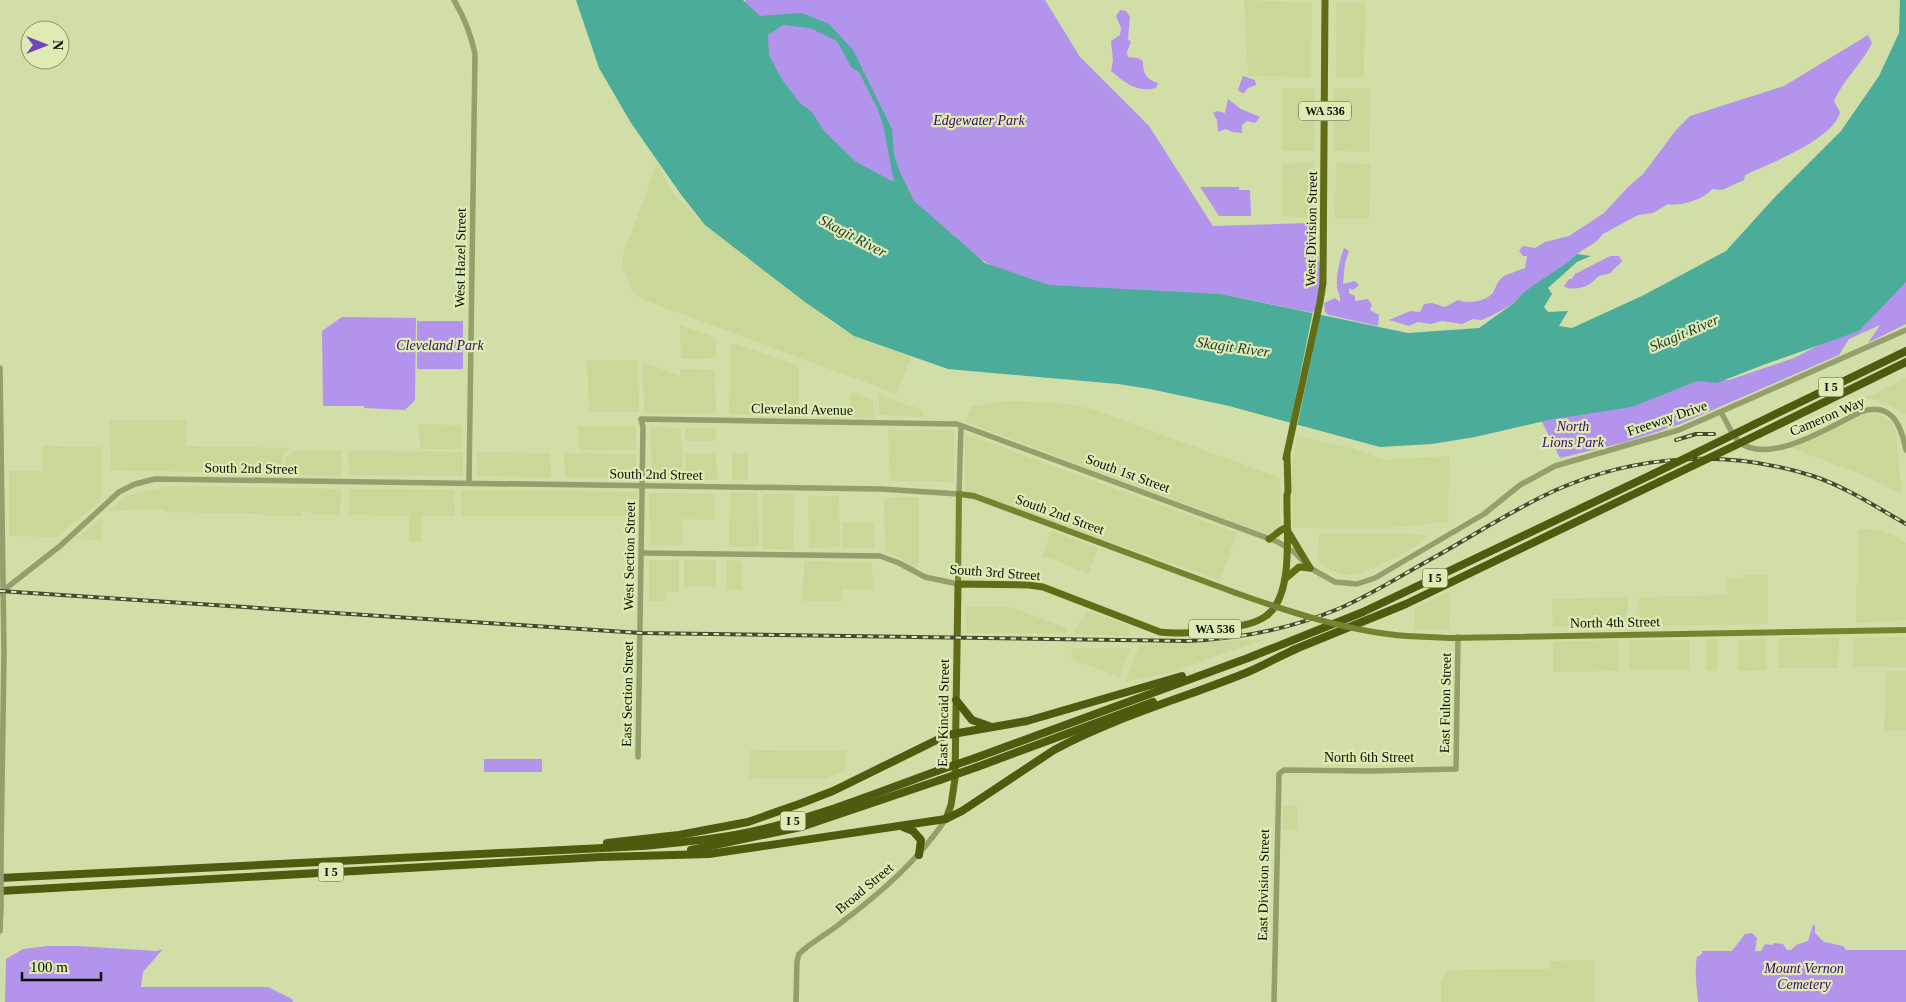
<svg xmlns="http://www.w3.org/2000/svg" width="1906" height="1002" font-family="'Times New Roman',serif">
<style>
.built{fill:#c9d798}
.green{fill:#b294ed}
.water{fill:#4bac99;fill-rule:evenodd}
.pier{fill:#d2dea7}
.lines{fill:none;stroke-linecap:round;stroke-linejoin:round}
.tertiary{stroke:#949f6c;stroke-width:5.5}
.secondary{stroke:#758331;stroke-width:6}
.primary{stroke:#606d16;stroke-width:7}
.motorway{stroke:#4e5a0e;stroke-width:8}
.rail-casing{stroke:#444a30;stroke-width:4}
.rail{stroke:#dfebb4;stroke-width:2;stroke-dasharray:5.5;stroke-linecap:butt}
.tertiary-bridge{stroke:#949f6c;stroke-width:5.5}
.secondary-bridge{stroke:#758331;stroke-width:6}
.motorway-bridge{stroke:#4e5a0e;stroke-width:8}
.labels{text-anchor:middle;stroke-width:4.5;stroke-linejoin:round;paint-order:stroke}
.shield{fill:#dfebb4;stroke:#4b5036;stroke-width:1}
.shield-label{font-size:12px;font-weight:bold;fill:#0b0e00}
.park-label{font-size:14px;font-style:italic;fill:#39066b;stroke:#dfebb4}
.street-label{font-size:14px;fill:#0b0e00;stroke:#dfebb4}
.water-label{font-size:15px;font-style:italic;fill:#1c3a33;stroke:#dfebb4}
</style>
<rect width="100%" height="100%" fill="#d2dea7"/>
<!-- built -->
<g class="built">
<path d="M1244 0 1312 3 1311 77 1248 76Z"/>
<path d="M1336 3H1365L1364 77H1336Z"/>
<path d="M1283 88H1315L1314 151H1282Z"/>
<path d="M1334 88H1370L1369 152 1334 151Z"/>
<path d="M1313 162V218L1283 216 1282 164Z"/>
<path d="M657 163 673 193 696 216 838 327 865 340 911 357 897 394 644 300 632 291 623 267V255Z"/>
<path d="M1336 163 1370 164 1369 219H1335Z"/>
<path d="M680 325 716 338V358L681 359Z"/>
<path d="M736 344 799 366V416L729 414 731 345Z"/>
<path d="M587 360H638L639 412H589Z"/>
<path d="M643 362 680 376V369L715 370 716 414 644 413Z"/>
<path d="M1906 378V413H1900L1898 410 1886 403 1866 398Z"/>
<path d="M851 392 873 400 874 418 850 417Z"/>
<path d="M879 395 923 410 924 417 879 415Z"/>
<path d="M1012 401 1068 404 1092 409 1280 478V539L966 422 971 407 990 403Z"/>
<path d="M1878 414 1890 421 1896 433 1902 494 1870 478 1792 448 1860 415Z"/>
<path d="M110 420H186V446L289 448 284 454 282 461 283 474 111 470Z"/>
<path d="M419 424 461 425V449H420Z"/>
<path d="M578 426H636V450H579Z"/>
<path d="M651 427 681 428 683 479H652Z"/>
<path d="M685 428H715L716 441H685Z"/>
<path d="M888 430H954V482L890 481Z"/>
<path d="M965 434 1237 533 1220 580 965 491Z"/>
<path d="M1297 436 1356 449 1383 460 1449 456 1448 522 1388 528H1293L1292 467Z"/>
<path d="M43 446 101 447V500L57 537 9 536V471H43Z"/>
<path d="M341 450V477L285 473 286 457 295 451Z"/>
<path d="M348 451 463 452V476L349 475Z"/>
<path d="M477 452 550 453 551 477 477 476Z"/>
<path d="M564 453 636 454 637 478 565 477Z"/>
<path d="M685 454H716L717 480 686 479Z"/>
<rect x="732" y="454" width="16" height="26"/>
<path d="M169 486 341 489 340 515H314V513L302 512V516H265L264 514 165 512 164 510H122L121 511H107L126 496Z"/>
<path d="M349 489 454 490 455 516H421V542H409V516L349 515Z"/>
<path d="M461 490 637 492V516H462Z"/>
<path d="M649 493 714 494 715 520 682 519 683 545H650Z"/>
<path d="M730 493H758L759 547H729Z"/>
<path d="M763 494H794L793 549H763Z"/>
<path d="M808 496H839L840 547 809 548Z"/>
<path d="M919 497V561L916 568 885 550 884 498Z"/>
<path d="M103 517 102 540 76 539Z"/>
<rect x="843" y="522" width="31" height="26"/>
<path d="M1858 529 1878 530 1894 535 1906 543V620L1856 623V584H1859Z"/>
<path d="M1051 531 1098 548 1088 574 1053 559 1042 557Z"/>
<path d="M1319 533H1404L1429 536 1407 552 1373 568 1355 575H1343L1332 571 1318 561Z"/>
<path d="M649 560H679V592H666V601H649Z"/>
<rect x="684" y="560" width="32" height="26"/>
<path d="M727 560 742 561V590H727Z"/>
<path d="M804 561 872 563 873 589H842V601H803Z"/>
<path d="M1743 575H1768V624L1640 626 1639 597 1727 595 1726 578H1743Z"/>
<path d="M1448 592 1450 605 1449 629H1415V608Z"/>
<path d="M1628 597 1627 621 1612 622V627H1553L1552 599Z"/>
<path d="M966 607H1009L1068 628 1066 633H967Z"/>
<path d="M1087 611 1128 625 1129 636 1074 634 1080 620 1084 619Z"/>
<path d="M1906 637V667H1853V638Z"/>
<path d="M1778 638H1839L1838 668H1778Z"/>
<path d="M1266 639 1168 673 1126 682 1139 645Z"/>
<path d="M1706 639H1717V671L1706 670Z"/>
<path d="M1766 639V670L1738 671V640Z"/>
<path d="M1618 640 1619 671 1553 672V642Z"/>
<rect x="1629" y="640" width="60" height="30"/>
<path d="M1072 648H1130L1120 677 1071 659Z"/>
<path d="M1886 671H1906V731H1884Z"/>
<path d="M750 750 846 751V771L822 779 749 778Z"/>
<path d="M1297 805V829L1283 830V806Z"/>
<path d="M1595 960V1002H1441V983L1447 972 1455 970 1549 969 1550 961Z"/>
</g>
<!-- green -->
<g class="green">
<path d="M745 0H1045L1080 57 1149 126 1213 226 1308 223 1323 276 1319 314 1221 294 1073 291 1045 285 997 269 901 211 770 78Z"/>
<path d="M1120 10 1126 11 1130 17 1128 39 1131 42 1127 52 1128 57 1138 58 1143 61C1143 74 1146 79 1158 83L1156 88C1137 93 1125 83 1111 71L1113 60 1111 41 1120 35 1121 28 1116 16Z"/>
<path d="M1868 35 1872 43C1862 64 1843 80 1834 101L1840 112C1834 139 1769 164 1745 175L1744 180 1722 190 1712 189C1705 199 1679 207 1668 204L1653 213 1638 215 1603 234 1597 241 1577 254 1567 264 1523 293 1514 303 1497 313 1482 320 1473 319 1462 324 1442 321 1431 324 1418 322 1409 326 1389 320 1410 311 1420 312 1424 304 1432 303 1445 307 1458 300C1467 304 1484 302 1492 294 1496 289 1496 282 1503 277 1509 273 1518 271 1525 268L1527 256H1523L1519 251 1523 246 1535 248 1545 242 1569 236 1604 213 1627 188 1643 174 1676 130 1690 116 1784 86Z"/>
<path d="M1243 76 1255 80 1256 85 1248 88 1244 93 1240 92 1238 90Z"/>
<path d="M1228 99 1241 109 1260 117 1255 123 1247 121 1242 125V133L1232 132 1226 129 1218 132 1217 120 1213 113 1217 111 1225 113Z"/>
<path d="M1200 187H1239V190H1250L1251 216H1219Z"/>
<path d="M1344 248 1349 251 1345 263 1343 284 1355 281 1359 285 1353 290 1349 288V293L1355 296V301L1368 299 1372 305 1370 310 1379 315 1378 326 1329 315 1325 312 1324 303 1335 298 1340 302C1341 295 1337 292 1337 285 1336 274 1340 259 1344 248Z"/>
<path d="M1610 256H1619L1622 261C1619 266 1614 267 1611 273 1607 274 1603 275 1599 276 1596 278 1593 282 1590 284 1583 288 1570 291 1564 286L1569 279H1572L1575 274Z"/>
<path d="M1906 267V324L1868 343 1880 325 1849 339 1839 355 1678 425 1626 442 1560 458 1541 420 1687 380H1729L1794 358 1827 341Z"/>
<path d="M342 317 416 318 415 400 405 410 364 408V406H323L322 331Z"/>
<rect x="417" y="321" width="46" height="48"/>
<rect x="484" y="759" width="58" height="13"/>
<path d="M1813 925 1815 926V933L1824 942 1843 946 1846 950H1906V1002H1698C1697 987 1694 971 1697 957L1702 954V951H1732L1745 934 1752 933 1757 938 1755 951H1761L1765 944 1772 945 1774 943 1783 944 1787 950H1791L1796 945 1808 941Z"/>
<path d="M48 946H77L157 951 163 949 143 972 141 987H268L292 999 293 1002H5L6 959 23 949Z"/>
</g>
<!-- water -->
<path class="water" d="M576 0H743L760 16 802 13 829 24 853 50 892 129 894 154 899 170 914 201 985 263 1049 285 1221 294 1408 333 1479 328 1514 303 1523 293 1534 285 1567 263 1577 254 1591 256 1577 262 1548 288 1552 294 1544 307 1548 312 1568 311 1559 326 1572 328 1644 295 1726 251 1774 198 1841 131 1879 76 1899 33 1900 0H1906V282L1859 331 1763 365 1717 383 1697 381 1632 407 1553 419 1475 437 1432 444 1380 447 1229 406 1150 389 1118 384 948 369 854 336 805 302 705 225 682 196 631 123 599 68ZM783 25 810 28 837 41 851 67 859 72 877 108 883 124 894 182 856 162 824 131 812 112 800 103 781 78 769 55 768 35Z"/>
<!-- pier -->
<path class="pier" d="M1313 311 1321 312 1297 427 1290 425Z"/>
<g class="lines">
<!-- tertiary -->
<g class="tertiary">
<path d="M454 0C464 17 471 34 475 54L469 483"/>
<path d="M0 368 4 652 1 857"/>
<path d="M1721 412C1726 421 1732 435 1739 442 1769 466 1832 426 1860 412 1891 401 1901 424 1906 450"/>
<path d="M642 553 880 556 899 563 925 577 958 584"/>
<path d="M0 593 60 546 119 492 135 484 155 479 881 489 959 494 961 426"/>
<path d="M638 757 643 427 641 419 957 424 1278 542 1294 552 1310 568 1335 582 1357 584 1375 578 1484 514 1520 485 1555 466 1679 430 1906 330"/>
<path d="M0 931 1 907"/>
<path d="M796 1002 797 961 799 954C811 942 829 933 842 922 882 892 918 860 946 819"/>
<path d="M1274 1002 1279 774 1284 770 1370 771 1456 769 1458 637"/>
</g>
<!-- secondary -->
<g class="secondary">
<path d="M958 584 959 494 974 496 1236 593"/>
<path d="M1407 636 1450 638 1906 630"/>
</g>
<!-- primary -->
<g class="primary">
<path d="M1286 458 1320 302 1323 283 1325 0"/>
<path d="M1286 528 1310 568"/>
<path d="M1269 539C1275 536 1280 529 1286 528"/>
<path d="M1286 578 1299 567 1310 568"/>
<path d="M946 819 951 805 955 779 958 584 1029 585 1043 587 1160 632C1183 635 1203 631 1225 628 1239 626 1255 624 1266 616 1295 596 1286 527 1287 495L1288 491 1287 456"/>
</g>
<!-- motorway -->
<g class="motorway">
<path d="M1755 424 1906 351"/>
<path d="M1759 434 1906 362"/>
<path d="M1293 650 1406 604 1659 482"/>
<path d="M956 700 972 720 989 726"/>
<path d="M975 758 1248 658 1363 612 1653 474"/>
<path d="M977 767 1153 702"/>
<path d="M903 827 913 831 921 840 919 855"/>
<path d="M607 843 679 835 748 822 802 803 833 791 947 735 1027 721 1182 676"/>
<path d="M691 850 801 827 940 780"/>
<path d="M0 878 643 846C686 842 729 838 771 827 828 813 882 791 937 771"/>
<path d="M0 891 601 857 709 854 946 819 962 811 1054 750C1115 717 1184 698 1248 672 1264 665 1280 656 1296 649"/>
</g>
<!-- rail casing -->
<g class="rail-casing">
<g id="rail">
<path d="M1676 440 1696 434H1714"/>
<path d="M0 591 641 633 1187 641C1238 639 1290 629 1338 609 1371 595 1402 575 1433 558 1474 535 1514 509 1556 490 1638 454 1727 449 1813 476 1846 487 1876 507 1906 524"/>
</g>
</g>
<!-- rail -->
<use href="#rail" class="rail"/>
<!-- tertiary-bridge -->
<path class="tertiary-bridge" d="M1 907V857"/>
<!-- secondary-bridge -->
<path class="secondary-bridge" d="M1236 593C1289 612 1351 632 1407 636"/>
<!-- motorway-bridge -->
<g class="motorway-bridge">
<path d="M1653 474 1755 424"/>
<path d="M1659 482 1759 434"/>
<path d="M937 771 975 758"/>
<path d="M940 780 977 767"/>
</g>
</g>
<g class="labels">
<!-- shield labels -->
<g class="shield">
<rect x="1299" y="101.5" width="52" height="19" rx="4"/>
<rect x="1818.5" y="377.5" width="25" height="19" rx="4"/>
<rect x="1422.5" y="568.5" width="25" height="19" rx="4"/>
<rect x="1189" y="619.5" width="52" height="19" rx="4"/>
<rect x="780.5" y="811.5" width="25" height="19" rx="4"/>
<rect x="318.5" y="862.5" width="25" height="19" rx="4"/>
</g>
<g class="shield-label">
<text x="1325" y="115">WA 536</text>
<text x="1831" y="391">I 5</text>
<text x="1435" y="582">I 5</text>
<text x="1215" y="633">WA 536</text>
<text x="793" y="825">I 5</text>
<text x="331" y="876">I 5</text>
</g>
<!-- park labels -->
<g class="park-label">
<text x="979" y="125">Edgewater Park</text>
<text x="440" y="350">Cleveland Park</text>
<text x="1573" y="431">North<tspan x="1573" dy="16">Lions Park</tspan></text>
<text x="1804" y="973">Mount Vernon<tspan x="1804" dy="16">Cemetery</tspan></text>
</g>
<!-- street labels -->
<g class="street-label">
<text transform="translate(1311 229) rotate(-89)" y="5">West Division Street</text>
<text transform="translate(460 258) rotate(-89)" y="5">West Hazel Street</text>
<text transform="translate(802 409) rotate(1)" y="5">Cleveland Avenue</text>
<text transform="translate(1827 416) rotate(-23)" y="5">Cameron Way</text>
<text transform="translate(1667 418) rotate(-19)" y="5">Freeway Drive</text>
<text transform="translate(251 468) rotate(1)" y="5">South 2nd Street</text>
<text transform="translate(1128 473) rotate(20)" y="5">South 1st Street</text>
<text transform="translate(656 474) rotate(1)" y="5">South 2nd Street</text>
<text transform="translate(1060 514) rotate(20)" y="5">South 2nd Street</text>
<text transform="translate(629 556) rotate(-89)" y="5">West Section Street</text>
<text transform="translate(995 572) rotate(4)" y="5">South 3rd Street</text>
<text transform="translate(1615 622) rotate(-1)" y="5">North 4th Street</text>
<text transform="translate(627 694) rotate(-89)" y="5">East Section Street</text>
<text transform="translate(1445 703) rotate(-89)" y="5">East Fulton Street</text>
<text transform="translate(943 713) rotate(-89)" y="5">East Kincaid Street</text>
<text x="1369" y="762">North 6th Street</text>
<text transform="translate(1263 885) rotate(-89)" y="5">East Division Street</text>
<text transform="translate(864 888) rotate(-40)" y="5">Broad Street</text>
</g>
<!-- water labels -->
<g class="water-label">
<text transform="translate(853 236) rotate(28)" y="5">Skagit River</text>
<text transform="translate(1684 333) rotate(-23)" y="5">Skagit River</text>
<text transform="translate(1233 347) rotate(8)" y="5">Skagit River</text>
</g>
</g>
<!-- north arrow -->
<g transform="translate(45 45) rotate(90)"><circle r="24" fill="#dfebb4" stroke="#8a936c"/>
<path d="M0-4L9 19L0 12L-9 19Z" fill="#7444bb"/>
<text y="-8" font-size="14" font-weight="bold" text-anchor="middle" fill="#0b0e00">N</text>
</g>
<!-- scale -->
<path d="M22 972v8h79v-8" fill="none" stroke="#0b0e00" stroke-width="2.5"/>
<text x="30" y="972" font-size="15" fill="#0b0e00" stroke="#dfebb4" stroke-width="4" paint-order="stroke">100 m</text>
</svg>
